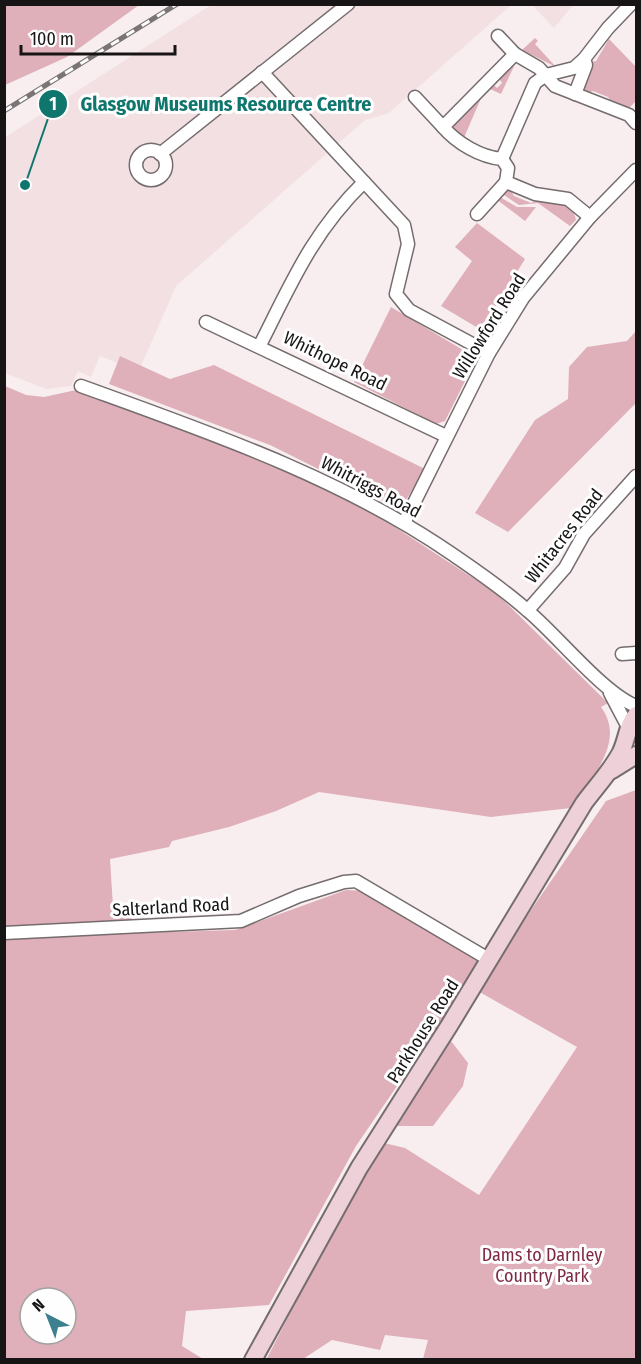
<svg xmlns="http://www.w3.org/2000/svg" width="641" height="1364" font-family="'Fira Sans Condensed',sans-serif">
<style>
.built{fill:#f3e0e3}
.green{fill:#dfafba;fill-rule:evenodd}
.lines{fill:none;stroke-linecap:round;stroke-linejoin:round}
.street-casing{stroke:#746c6d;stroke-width:15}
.secondary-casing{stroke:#746c6d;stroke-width:20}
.street{stroke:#fff;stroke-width:12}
.secondary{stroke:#edd0d8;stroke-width:16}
.rail-casing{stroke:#7a7475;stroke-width:5}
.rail{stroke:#fefefe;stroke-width:3;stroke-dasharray:9;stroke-linecap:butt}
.labels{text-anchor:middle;stroke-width:6;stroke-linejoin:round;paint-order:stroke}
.street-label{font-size:18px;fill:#171415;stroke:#fefefe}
.park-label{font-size:18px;fill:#7f2a45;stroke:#fefefe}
.leader{fill:none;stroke:#0f766e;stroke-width:2}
.callout-dot{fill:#0f766e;stroke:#fefefe;stroke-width:2}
.mark-label{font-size:18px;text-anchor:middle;font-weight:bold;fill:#fff}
.callout-label{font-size:20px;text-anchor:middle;font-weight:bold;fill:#0f766e;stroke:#fefefe;stroke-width:6;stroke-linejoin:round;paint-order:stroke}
</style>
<rect width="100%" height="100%" fill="#f8eeef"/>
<!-- built -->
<g class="built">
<path d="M211 5H511L389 113 365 120 176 286 141 366 120 356 117 363 100 356 91 377 78 371 71 386 46 389 5 373 4 138Z"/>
<path d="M532 5H573L554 28Z"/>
</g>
<!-- green -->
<g class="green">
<path d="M4 5 5 4 139 5 67 57 5 85Z"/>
<path d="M535 38 538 41 535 44 556 67 522 50Z"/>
<path d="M609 39 636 67V101L627 110 612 103 608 97 593 91 587 93 579 90 590 62 596 61Z"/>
<path d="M516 62 501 94 490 89 492 83 497 88 502 83 498 77Z"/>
<path d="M485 89 463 140 451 129 452 125Z"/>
<path d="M507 190 511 191 514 196 531 203C546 196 564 201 576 212L574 213 576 220 570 226 538 203 519 205 501 193Z"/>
<path d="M498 196 517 207H536L525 221 496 199Z"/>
<path d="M477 223 525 259 489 317 478 328 441 306 472 261 455 247Z"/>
<path d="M391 307 468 353 473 365 445 421 436 424 354 382Z"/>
<path d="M636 331V403L508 532 475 513 535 420 568 399 569 367 587 347 627 341Z"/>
<path d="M120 356 170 379 214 365 425 469 403 505 393 506 270 445 109 384Z"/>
<path d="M5 386 26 395 44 397 76 390 102 398 228 445 358 503 496 593 608 703 601 707C627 742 590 779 571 808L491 817 319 792 276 811 229 827 172 841 169 847 110 859 113 907 138 923 5 930Z"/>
<path d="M636 790V1359H423L428 1340 385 1335 380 1350 332 1340 303 1359 266 1360 341 1215 384 1143 405 1148 479 1195 577 1047 476 990 606 801Z"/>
<path d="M346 890 365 891 481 963 356 1146 269 1305 186 1311 182 1346 203 1359H5L4 937 235 930ZM30 1298H66V1334H30Z"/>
<path d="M451 1041 468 1063 463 1086 433 1126H397Z"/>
</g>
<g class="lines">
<!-- street casing -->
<g class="street-casing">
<g id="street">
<path d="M498 36 515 54"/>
<path d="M262 72 404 225 408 244 396 294 409 310 489 353"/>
<path d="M575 94 586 65 584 59"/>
<path d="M415 97 443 127"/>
<circle cx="151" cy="165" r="15"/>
<path d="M160 154 348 4"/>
<path d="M502 159 535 83 546 75 574 68 584 59 608 28 631 4"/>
<path d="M477 214 506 182"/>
<path d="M590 217 568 199 535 194 506 182 508 168 502 159C480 157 457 143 443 127L515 54 539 68 555 86 629 115 636 123"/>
<path d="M206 322 446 436"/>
<path d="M260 345C292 282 312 233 364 182"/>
<path d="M81 386C208 432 340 477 452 554 478 572 505 590 528 611 558 636 603 693 636 706"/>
<path d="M404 523 489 353 523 298 590 217 636 170"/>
<path d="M528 610 565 568 584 534 636 476"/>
<path d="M622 654 636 653"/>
<path d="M610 693 629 729"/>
<path d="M4 933 241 921 299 896 344 882 356 881 490 960"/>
</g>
</g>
<!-- secondary casing -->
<g class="secondary-casing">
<g id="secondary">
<path d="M612 770 636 755"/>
<path d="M253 1360 359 1168 449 1026 584 803C596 787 610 772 620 754 627 741 627 725 636 715"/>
</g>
</g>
<!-- street -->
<use href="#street" class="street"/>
<!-- secondary -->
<use href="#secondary" class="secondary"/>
<!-- rail casing -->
<g class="rail-casing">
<path id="rail" d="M4 111 177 4"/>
</g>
<!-- rail -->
<use href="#rail" class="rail"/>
</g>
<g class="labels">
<!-- street labels -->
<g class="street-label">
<text transform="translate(489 326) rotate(-58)" y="6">Willowford Road</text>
<text transform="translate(335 361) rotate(26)" y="6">Whithope Road</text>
<text transform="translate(371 487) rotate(28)" y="6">Whitriggs Road</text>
<text transform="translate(564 536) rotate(-52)" y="6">Whitacres Road</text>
<text transform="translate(171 907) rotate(-3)" y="6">Salterland Road</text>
<text transform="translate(423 1031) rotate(-58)" y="6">Parkhouse Road</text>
</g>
<!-- park labels -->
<g class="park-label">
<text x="542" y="1261">Dams to Darnley<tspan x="542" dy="21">Country Park</tspan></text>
</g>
</g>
<!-- callouts -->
<path class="leader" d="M25 185L53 104"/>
<g class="callout-dot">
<circle cx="25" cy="185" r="6"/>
<circle cx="53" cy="104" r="15"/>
</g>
<g class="mark-label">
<text x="53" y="110">1</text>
</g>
<g class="callout-label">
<text x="226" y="111">Glasgow Museums Resource Centre</text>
</g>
<!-- border -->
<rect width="641" height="1364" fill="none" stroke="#171415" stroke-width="12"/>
<!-- north arrow -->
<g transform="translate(48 1316) rotate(318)"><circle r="28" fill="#fefefe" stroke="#a2a0a1" stroke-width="1.5"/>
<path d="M0-4.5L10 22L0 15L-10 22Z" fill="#3d8090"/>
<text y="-9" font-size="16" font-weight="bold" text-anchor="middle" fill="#171415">N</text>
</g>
<!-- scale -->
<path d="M21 45v9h154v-9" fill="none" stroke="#171415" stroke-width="3"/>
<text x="30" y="45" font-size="18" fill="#171415" stroke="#fefefe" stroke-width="4.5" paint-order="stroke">100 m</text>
</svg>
